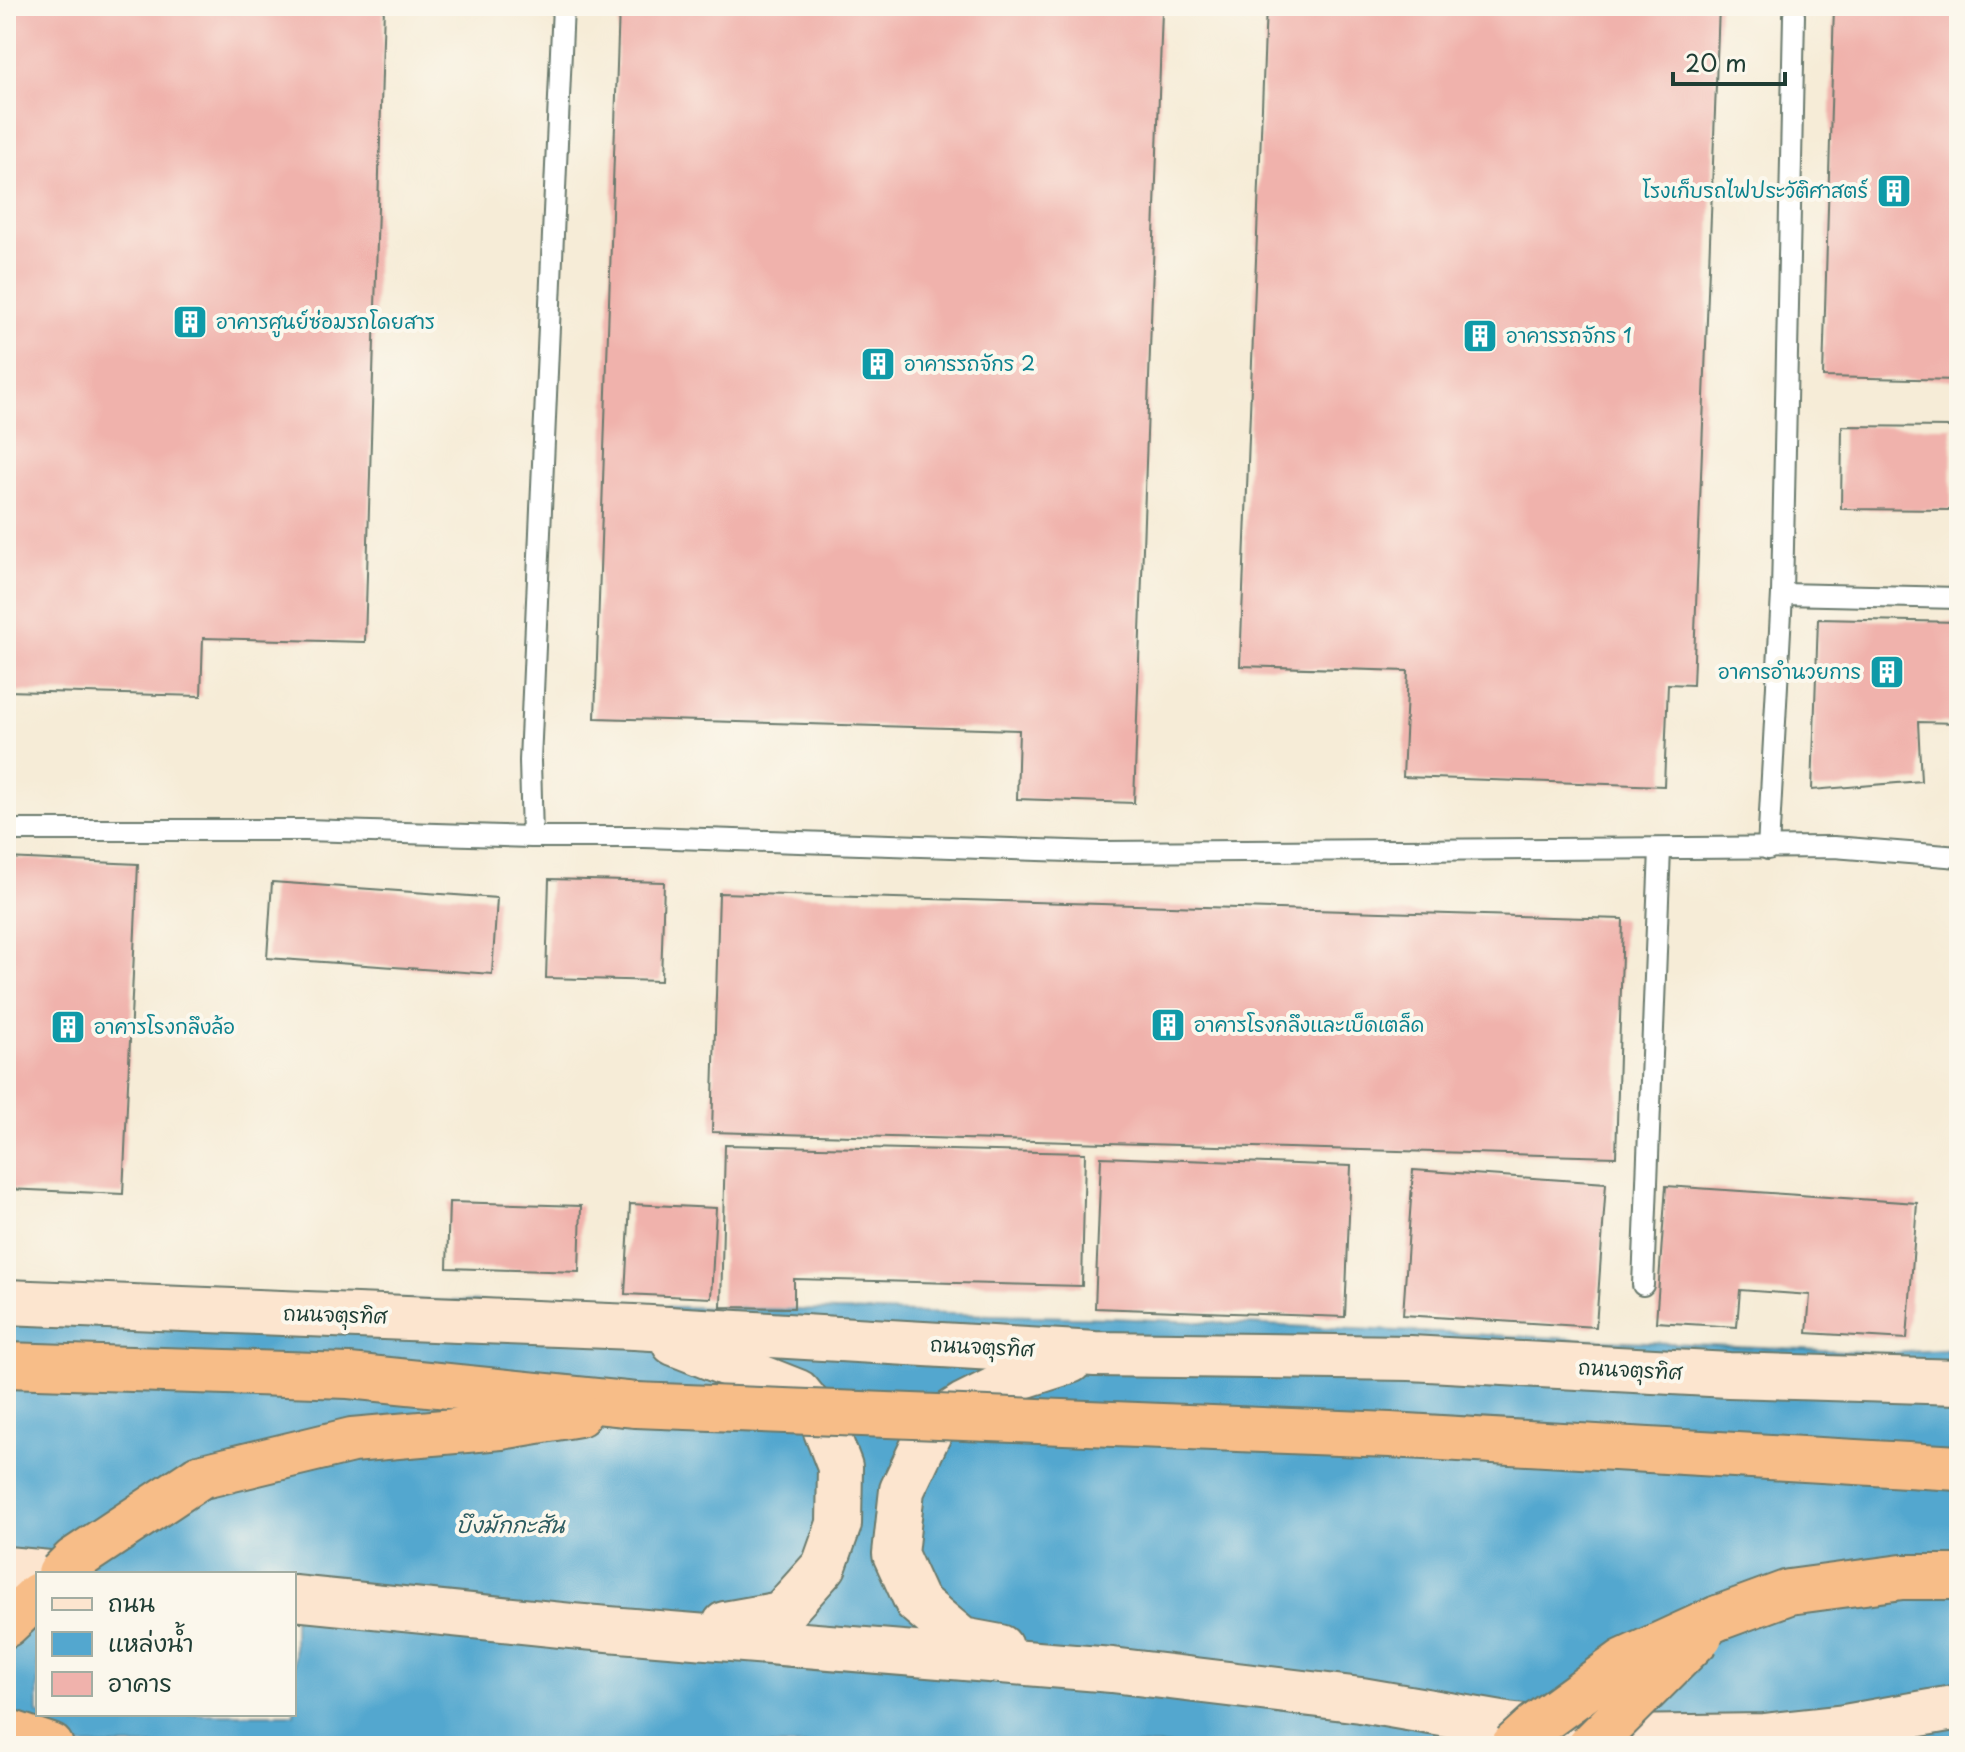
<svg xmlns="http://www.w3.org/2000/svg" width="1965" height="1752" font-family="'Playpen Sans','Playpen Sans Thai',sans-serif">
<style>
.water{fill:#53a7cf;stroke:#397282;stroke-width:2;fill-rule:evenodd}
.building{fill:#f0b2ac}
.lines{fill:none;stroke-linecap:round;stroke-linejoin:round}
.lane-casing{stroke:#6a7a6d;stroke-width:24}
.secondary-casing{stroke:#6a7a6d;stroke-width:48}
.highway-casing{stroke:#6a7a6d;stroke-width:48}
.lane{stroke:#fff;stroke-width:20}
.secondary{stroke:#fce5cf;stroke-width:44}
.highway{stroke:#f7bd88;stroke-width:44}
.highway-bridge-casing{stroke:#6a7a6d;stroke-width:48;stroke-linecap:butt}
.highway-bridge{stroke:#f7bd88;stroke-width:44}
.labels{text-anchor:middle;stroke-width:8;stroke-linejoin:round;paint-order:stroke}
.culture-label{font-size:20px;fill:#0d838f;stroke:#fbf7ec;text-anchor:start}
.street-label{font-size:20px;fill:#1f3d34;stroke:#fbf7ec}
.water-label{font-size:22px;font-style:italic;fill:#2f5d62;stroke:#fbf7ec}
</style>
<rect width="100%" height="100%" fill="#fbf7ec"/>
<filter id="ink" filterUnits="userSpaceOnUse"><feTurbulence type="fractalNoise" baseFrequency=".0125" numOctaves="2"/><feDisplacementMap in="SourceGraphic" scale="16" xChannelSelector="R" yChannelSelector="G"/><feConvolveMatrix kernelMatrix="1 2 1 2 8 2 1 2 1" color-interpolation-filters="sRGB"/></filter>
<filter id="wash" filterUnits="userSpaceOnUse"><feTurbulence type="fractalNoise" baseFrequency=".006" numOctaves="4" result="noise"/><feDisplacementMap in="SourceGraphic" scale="32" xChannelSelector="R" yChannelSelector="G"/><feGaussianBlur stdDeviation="1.8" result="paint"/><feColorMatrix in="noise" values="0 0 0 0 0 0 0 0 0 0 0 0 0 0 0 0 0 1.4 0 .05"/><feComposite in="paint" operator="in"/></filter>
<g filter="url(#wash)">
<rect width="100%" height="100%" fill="#f6ecd7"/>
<!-- water -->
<path class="water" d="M6 1290 1110 1318 1889 1353 1959 1349V1746H1559L1507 1725 1413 1746H6ZM38 1574H294V1714H38Z"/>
<g id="blocks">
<!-- building -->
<g class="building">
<path d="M6 6H384L365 642 203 638 201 696 6 691Z"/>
<path d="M619 6H1144V10H1162L1134 803 1017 799 1019 730 595 718Z"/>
<path d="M1266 6H1719L1693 685 1668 684 1664 786 1403 777 1408 671 1240 666Z"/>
<path d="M1834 6H1959V380L1823 377Z"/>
<path d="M1842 426 1952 427 1951 510 1841 509Z"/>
<path d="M1818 619 1959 622V723L1918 722 1921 781 1812 790Z"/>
<path d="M6 858 138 864 123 1194 6 1189Z"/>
<path d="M549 879 664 882 661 981 546 978Z"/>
<path d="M272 882 497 898 492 974 267 958Z"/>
<path d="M719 893 1623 919 1616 1157 712 1132Z"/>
<path d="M725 1145 1085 1153 1082 1286 794 1279V1308L721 1307Z"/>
<path d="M1101 1157 1351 1166 1345 1317 1095 1308Z"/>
<path d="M1413 1170 1606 1183 1596 1327 1403 1315Z"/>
<path d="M1666 1186 1917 1203 1907 1339 1807 1333 1810 1295 1740 1290 1737 1327 1656 1322Z"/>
<path d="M449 1202 581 1206 579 1272 447 1268Z"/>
<path d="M630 1204 716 1208 711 1298 625 1294Z"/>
</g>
</g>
</g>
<g filter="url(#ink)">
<use href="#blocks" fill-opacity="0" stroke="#6a7a6d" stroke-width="2"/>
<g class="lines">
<!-- lane casing -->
<g class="lane-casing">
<g id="lane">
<path d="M563 6 530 761 532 837H644L1101 852 1834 847 1959 857"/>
<path d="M1782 594 1959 598"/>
<path d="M6 830H305L532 837"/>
<path d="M1768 849 1782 594 1794 15"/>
<path d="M1643 1285 1660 849"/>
</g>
</g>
<!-- secondary casing -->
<g class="secondary-casing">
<g id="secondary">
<path d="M6 1302 634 1327 1095 1354 1410 1358 1729 1375 1959 1382"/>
<path d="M674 1343 798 1392 823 1423 840 1467 839 1524 824 1566 781 1614 725 1624"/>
<path d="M6 1569 60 1574"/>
<path d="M294 1598 571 1626 1112 1670 1361 1700 1507 1725 1620 1738 1764 1736 1845 1727 1959 1707"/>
<path d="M1000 1647 962 1640 917 1602 895 1554 902 1490 933 1425 964 1405 1020 1377 1070 1361"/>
</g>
</g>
<!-- highway casing -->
<g class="highway-casing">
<g id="highway">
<path d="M6 1365 349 1376 636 1405"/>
<path d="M199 1477 352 1440 501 1427 579 1414"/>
<path d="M1718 1618 1789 1592 1902 1577H1959"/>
<path d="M6 1625 38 1595"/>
<path d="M6 1731 51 1746"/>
</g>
</g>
<!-- lane -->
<use href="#lane" class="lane"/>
<!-- secondary -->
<use href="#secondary" class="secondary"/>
<!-- highway -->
<use href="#highway" class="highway"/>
<!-- highway-bridge casing -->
<g class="highway-bridge-casing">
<g id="highway-bridge">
<path d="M636 1405 1390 1435 1959 1468"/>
<path d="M60 1574 74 1560 199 1477"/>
<path d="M1513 1746 1535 1726 1624 1661 1718 1618"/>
<path d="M1590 1746 1700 1636"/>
</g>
</g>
<!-- highway-bridge -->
<use href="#highway-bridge" class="highway-bridge"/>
</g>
</g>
<!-- icons -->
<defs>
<g id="building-square" transform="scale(1.8)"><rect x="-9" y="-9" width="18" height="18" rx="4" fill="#0f9aa8" stroke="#fbf7ec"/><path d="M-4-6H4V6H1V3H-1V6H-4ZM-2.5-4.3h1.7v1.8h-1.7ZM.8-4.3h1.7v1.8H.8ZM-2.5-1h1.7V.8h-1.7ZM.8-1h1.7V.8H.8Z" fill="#fff"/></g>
</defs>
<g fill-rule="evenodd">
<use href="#building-square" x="1894" y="191"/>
<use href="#building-square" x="190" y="322"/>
<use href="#building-square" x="1480" y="336"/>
<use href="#building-square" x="878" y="364"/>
<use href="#building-square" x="1887" y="672"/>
<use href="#building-square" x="1168" y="1025"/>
<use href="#building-square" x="68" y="1027"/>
</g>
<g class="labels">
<!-- culture labels -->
<g class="culture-label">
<text x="1868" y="198" text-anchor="end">โรงเก็บรถไฟประวัติศาสตร์</text>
<text x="216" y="329">อาคารศูนย์ซ่อมรถโดยสาร</text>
<text x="1506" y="343">อาคารรถจักร 1</text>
<text x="904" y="371">อาคารรถจักร 2</text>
<text x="1861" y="679" text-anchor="end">อาคารอำนวยการ</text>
<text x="1194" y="1032">อาคารโรงกลึงและเบ็ดเตล็ด</text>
<text x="94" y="1034">อาคารโรงกลึงล้อ</text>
</g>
<!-- street labels -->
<g class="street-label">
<text transform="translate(335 1315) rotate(2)" y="7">ถนนจตุรทิศ</text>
<text transform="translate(982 1347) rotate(3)" y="7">ถนนจตุรทิศ</text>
<text transform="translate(1630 1370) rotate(3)" y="7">ถนนจตุรทิศ</text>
</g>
<!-- water labels -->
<g class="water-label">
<text x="510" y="1533">บึงมักกะสัน</text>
</g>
</g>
<!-- margin -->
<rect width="1965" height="1752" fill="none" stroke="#fbf7ec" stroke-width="32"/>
<!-- legend -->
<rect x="36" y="1572" width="260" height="144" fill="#fbf7ec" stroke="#a3ada2" stroke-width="2"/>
<rect x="52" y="1598" width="40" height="12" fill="#fce5cf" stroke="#a3ada2" stroke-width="2"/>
<text x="108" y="1612" font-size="24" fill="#1f3d34">ถนน</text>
<rect x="52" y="1632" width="40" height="24" fill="#53a7cf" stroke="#a3ada2" stroke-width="2"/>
<text x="108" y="1652" font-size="24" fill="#1f3d34">แหล่งน้ำ</text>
<rect x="52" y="1672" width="40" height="24" fill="#f0b2ac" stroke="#a3ada2" stroke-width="2"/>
<text x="108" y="1692" font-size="24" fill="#1f3d34">อาคาร</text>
<!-- scale -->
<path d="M1673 72v12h112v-12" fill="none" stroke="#1f3d34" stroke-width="4"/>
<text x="1685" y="72" font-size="24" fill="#1f3d34" stroke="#fbf7ec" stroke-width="6" paint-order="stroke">20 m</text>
</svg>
